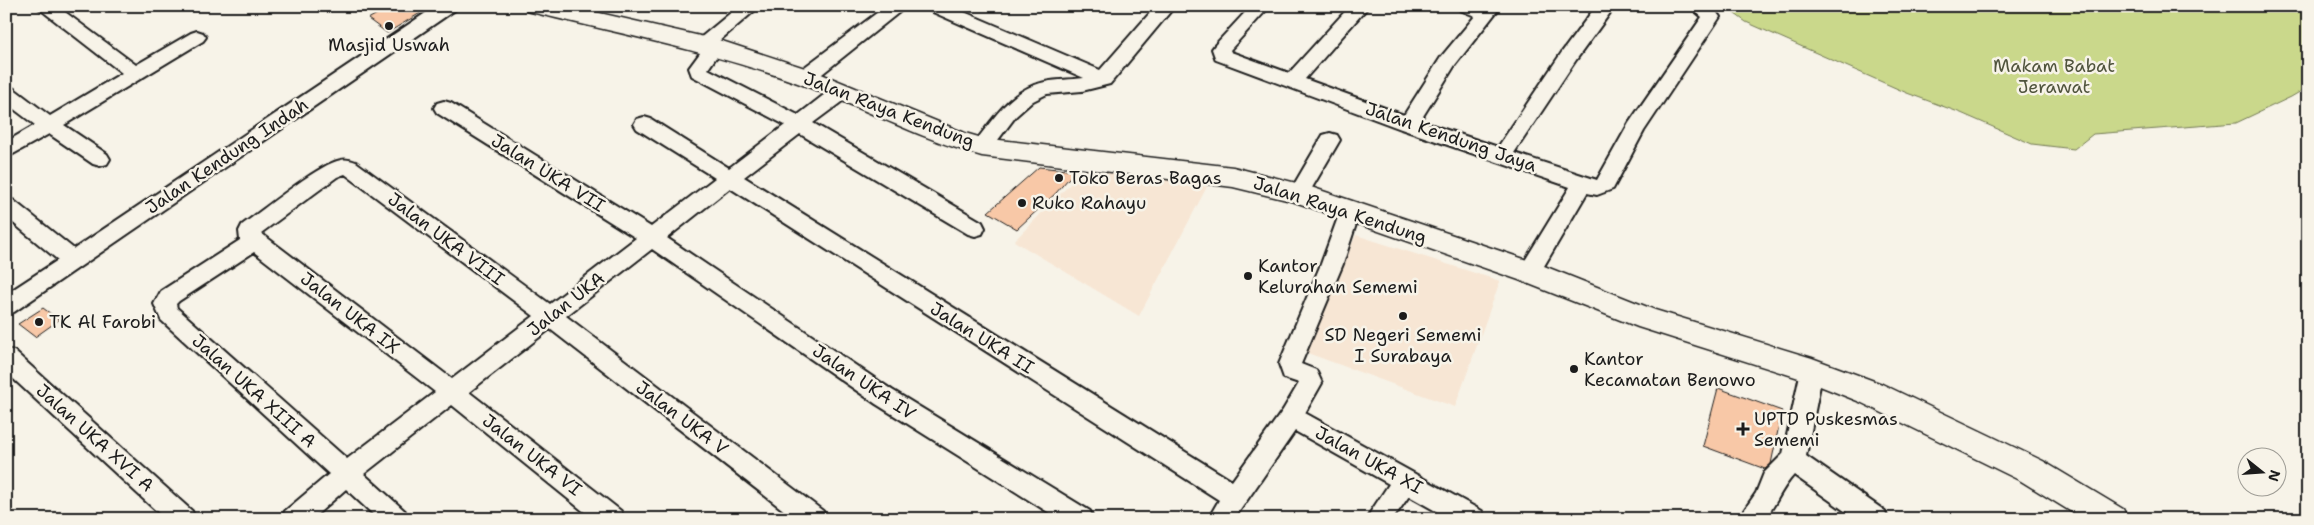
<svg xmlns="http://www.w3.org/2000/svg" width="2314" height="525" font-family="'Shantell Sans',sans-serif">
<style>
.built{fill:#f7e6d4}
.green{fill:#cad88b;stroke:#737a54}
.building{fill:#f8c8a7;stroke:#1c1c1c}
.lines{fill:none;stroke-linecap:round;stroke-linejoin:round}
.street-casing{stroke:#1c1c1c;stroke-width:4}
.secondary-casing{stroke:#1c1c1c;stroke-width:3}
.street{fill:#f7f3e8;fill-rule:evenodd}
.secondary{fill:#f7f3e8;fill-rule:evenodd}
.poi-dot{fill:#1c1c1c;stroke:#f7f3e8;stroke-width:2}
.labels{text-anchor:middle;stroke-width:5;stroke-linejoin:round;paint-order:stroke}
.poi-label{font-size:18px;fill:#1c1c1c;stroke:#f7f3e8;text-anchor:start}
.park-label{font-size:18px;fill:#50543d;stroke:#f7f3e8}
.street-label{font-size:18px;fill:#1c1c1c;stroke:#f7f3e8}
</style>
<rect width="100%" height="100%" fill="#f7f3e8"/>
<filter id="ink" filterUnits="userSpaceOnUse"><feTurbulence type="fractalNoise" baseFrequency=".02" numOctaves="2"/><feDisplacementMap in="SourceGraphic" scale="10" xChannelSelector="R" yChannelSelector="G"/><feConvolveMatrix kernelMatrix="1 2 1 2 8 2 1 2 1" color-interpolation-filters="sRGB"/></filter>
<g filter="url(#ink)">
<!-- built -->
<g class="built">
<path d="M1090 164 1209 183 1139 316 1014 241Z"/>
<path d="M1356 235 1500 281 1455 407 1302 351Z"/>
</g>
<!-- green -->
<path class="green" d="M1724 6H2308V87L2291 97 2236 123 2093 134 2074 149 2032 144 1961 113 1907 93 1746 22Z"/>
<!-- building -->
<g class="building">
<path d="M391 6H432L387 33 368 19Z"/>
<path d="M1039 167 1075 171 1056 193 1017 229 988 212Z"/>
<path d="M43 308 59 320 35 337 18 324Z"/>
<path d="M1718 388 1782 411 1771 464 1765 469 1703 446Z"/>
</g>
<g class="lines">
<!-- street casing -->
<g class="street-casing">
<g id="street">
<path d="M36 6H57L136 65 191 33 197 31 203 33 206 37 203 41 64 125 107 154 110 159 107 164 100 166 93 164 49 134 6 158V142L35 125 6 103V87L13 88 50 116 122 73Z"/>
<path d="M436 6H458L455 10 14 312 6 315V294L58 260 6 217V197L13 200 74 249Z"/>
<path d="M739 6H760L718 42 723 47 708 69 798 115 834 87 841 85 848 87 850 92 848 97 813 123 982 222 985 228 982 234 975 236 968 234 800 134 744 177 1232 481 1283 410 1299 383 1284 378 1279 364 1321 264 1340 212 1343 207 1350 204 1357 207 1360 212 1343 264 1301 364 1316 370 1322 383 1305 413 1482 511 1485 519H1450L1409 496 1393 519H1366L1389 484 1295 431 1234 519H1208L1219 500 730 188 667 238 892 390 1090 511 1093 519H1059L876 404 652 249 566 316 823 511 826 519H795L550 329 469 392 621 511 624 519H593L452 405 364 474 405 511 408 519H378L346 489 312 519H282L285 511 329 474 161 320 154 304 161 291 240 240 239 231 242 225C262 211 320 163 341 160 346 159 351 160 356 162L550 304 636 238 437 113 434 108 437 103 444 101 451 103 651 227 715 178 637 129 634 124 637 119 644 117 651 119 729 168 785 125 692 76 689 68 703 49 699 47 696 43 699 39ZM345 174 534 316 452 379 261 233 337 177ZM254 252 435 392 347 459 177 308 176 304 179 301Z"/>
<path d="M886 6H907L812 82 805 83 798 82 796 77 798 72Z"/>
<path d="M925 6H950L1100 70 1156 6H1175L1110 84 1082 91 1047 94 1033 101 1016 116 989 152 982 154 975 152 972 147 975 142C995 117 1011 89 1045 82 1058 79 1071 80 1084 78L928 10Z"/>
<path d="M1251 6H1270L1230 50 1231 52 1289 73 1350 6H1369L1305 79 1404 115 1441 57 1475 16 1460 10 1457 6H1501L1455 65 1420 121 1498 147 1562 52 1596 6H1615L1576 60 1514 153 1597 180 1629 123 1702 17 1689 6H1712L1720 17 1644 131 1613 189 1597 195 1587 193 1537 278 1529 280 1521 278 1518 272 1570 187 1401 129 1216 60 1212 49 1215 45Z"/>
<path d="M1330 133 1337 135 1340 140 1306 198 1299 201 1292 198 1289 193 1292 188 1323 135Z"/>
<path d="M6 349 14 351 192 511 195 519H165L6 372Z"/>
<path d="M1812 361 1820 363 1823 370 1806 456 1885 511 1888 519H1856L1794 475C1782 488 1776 504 1765 519H1738L1756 493 1764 473 1783 454 1801 370 1804 363Z"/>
</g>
</g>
<!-- secondary casing -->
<g class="secondary-casing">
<path id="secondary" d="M524 6H569L722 41 814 71 965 133 982 138 1233 167 1308 186 1539 264 1655 310 1812 358 1882 384 2043 461 2123 509 2128 519H2083L2021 481 1860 402 1805 380 1638 327 1519 280 1295 202 1233 187 982 156C917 138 858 105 795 82 710 52 623 34 535 13L527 11Z"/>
</g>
<!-- street -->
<use href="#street" class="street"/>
<!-- secondary -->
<use href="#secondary" class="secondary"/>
</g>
</g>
<!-- markers -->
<g class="poi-dot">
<circle cx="389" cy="26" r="5"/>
<circle cx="1059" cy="178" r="5"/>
<circle cx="1022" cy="203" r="5"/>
<circle cx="1248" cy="276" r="5"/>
<circle cx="1403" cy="316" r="5"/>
<circle cx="39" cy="322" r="5"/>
<circle cx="1574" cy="369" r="5"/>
<path d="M1740.5 421.5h5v5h5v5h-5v5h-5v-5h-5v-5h5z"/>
</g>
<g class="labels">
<!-- poi labels -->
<g class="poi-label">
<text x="389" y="51" text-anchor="middle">Masjid Uswah</text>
<text x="1069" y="184">Toko Beras Bagas</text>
<text x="1032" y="209">Ruko Rahayu</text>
<text x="1258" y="272">Kantor<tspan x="1258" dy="21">Kelurahan Sememi</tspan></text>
<text x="49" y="328">TK Al Farobi</text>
<text x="1403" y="341" text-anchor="middle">SD Negeri Sememi<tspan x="1403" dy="21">I Surabaya</tspan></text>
<text x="1584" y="365">Kantor<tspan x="1584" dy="21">Kecamatan Benowo</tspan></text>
<text x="1754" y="425">UPTD Puskesmas<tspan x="1754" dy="21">Sememi</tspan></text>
</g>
<!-- park labels -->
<g class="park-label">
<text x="2054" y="72">Makam Babat<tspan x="2054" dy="21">Jerawat</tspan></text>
</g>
<!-- street labels -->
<g class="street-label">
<text transform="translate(889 110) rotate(21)" y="6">Jalan Raya Kendung</text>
<text transform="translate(1451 137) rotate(19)" y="6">Jalan Kendung Jaya</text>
<text transform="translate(227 156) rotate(-34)" y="6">Jalan Kendung Indah</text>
<text transform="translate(548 173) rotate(32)" y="6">Jalan UKA VII</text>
<text transform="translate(1340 210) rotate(18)" y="6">Jalan Raya Kendung</text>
<text transform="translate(446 239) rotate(37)" y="6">Jalan UKA VIII</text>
<text transform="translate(566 304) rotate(-38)" y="6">Jalan UKA</text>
<text transform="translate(350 313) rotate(38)" y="6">Jalan UKA IX</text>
<text transform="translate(982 338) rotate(32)" y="6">Jalan UKA II</text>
<text transform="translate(864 382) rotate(34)" y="6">Jalan UKA IV</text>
<text transform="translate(254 391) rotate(42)" y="6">Jalan UKA XIII A</text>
<text transform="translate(682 418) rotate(37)" y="6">Jalan UKA V</text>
<text transform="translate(95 438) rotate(42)" y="6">Jalan UKA XVI A</text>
<text transform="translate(532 455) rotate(38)" y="6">Jalan UKA VI</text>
<text transform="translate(1369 460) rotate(29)" y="6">Jalan UKA XI</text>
</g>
</g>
<!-- margin -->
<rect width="2314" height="525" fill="none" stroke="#f7f3e8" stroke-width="25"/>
<rect x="12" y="12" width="2289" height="500" fill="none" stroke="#1c1c1c" stroke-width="2" filter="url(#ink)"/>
<!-- north arrow -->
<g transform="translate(2262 472) rotate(107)"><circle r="24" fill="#f7f3e8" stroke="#9f9d96"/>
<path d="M0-4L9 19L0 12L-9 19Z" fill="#1c1c1c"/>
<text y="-8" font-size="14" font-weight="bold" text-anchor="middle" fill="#1c1c1c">N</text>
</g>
</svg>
